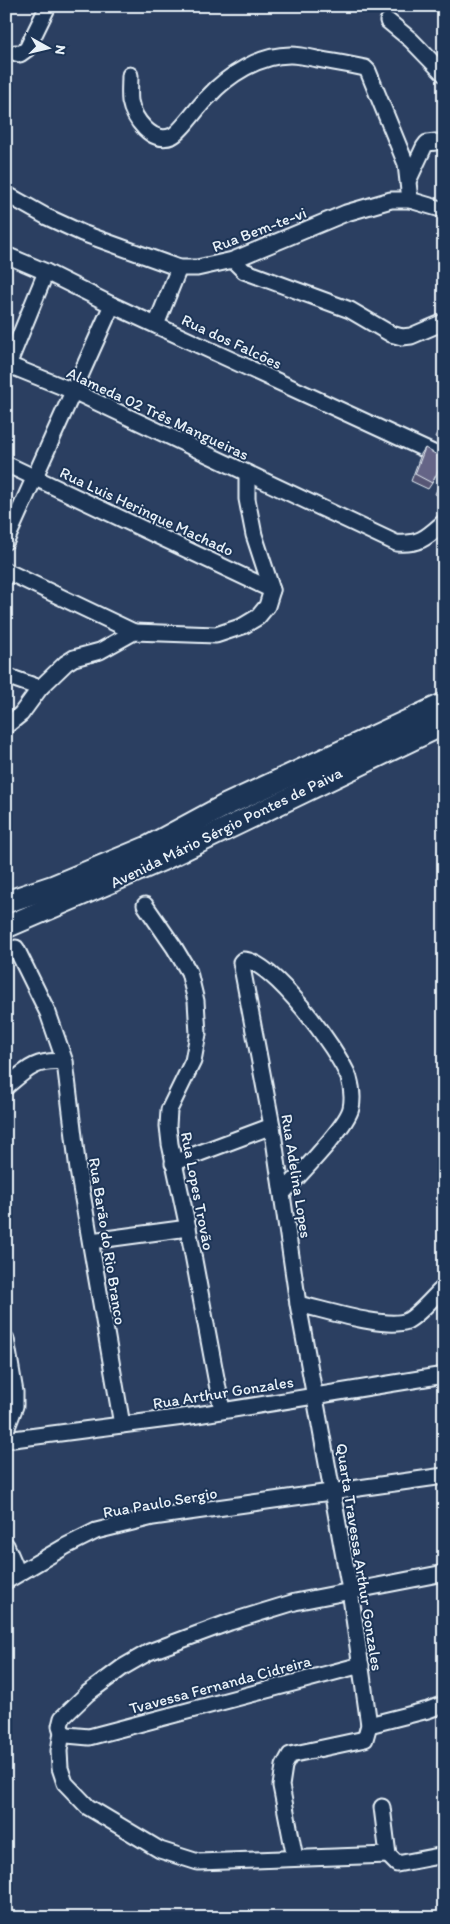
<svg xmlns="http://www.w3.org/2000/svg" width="450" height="1924" font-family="Itim,sans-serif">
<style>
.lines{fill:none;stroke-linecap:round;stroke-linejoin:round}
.street-casing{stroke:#e8f1f8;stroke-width:19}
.secondary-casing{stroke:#e8f1f8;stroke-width:25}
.street{stroke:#1d3557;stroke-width:15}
.secondary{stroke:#1d3557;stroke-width:21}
.wall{fill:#575774;stroke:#e8f1f8}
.building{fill:#656587;stroke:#e8f1f8}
.labels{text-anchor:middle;stroke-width:4;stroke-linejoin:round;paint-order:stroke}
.street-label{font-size:16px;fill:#e8f1f8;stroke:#1d3557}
</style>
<rect width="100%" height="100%" fill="#2b3f61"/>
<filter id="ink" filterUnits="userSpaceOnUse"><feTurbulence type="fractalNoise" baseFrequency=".02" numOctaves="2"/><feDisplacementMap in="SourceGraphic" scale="10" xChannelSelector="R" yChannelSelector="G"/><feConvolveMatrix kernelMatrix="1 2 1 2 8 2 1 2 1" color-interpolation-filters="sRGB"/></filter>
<g filter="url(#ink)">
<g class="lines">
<!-- street casing -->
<g class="street-casing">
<g id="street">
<path d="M388 21 411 40 444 74"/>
<path d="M16 53 20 54 27 49 48 6"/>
<path d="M130 75C130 83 129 93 130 101 133 118 152 145 172 136 181 132 199 105 208 97 228 75 259 55 290 55 299 55 308 57 317 59 333 62 349 64 365 68L368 71 406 164 410 200"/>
<path d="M409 179 424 147 427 143 436 142"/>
<path d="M6 194 47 217 82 233 179 268H197L233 260 346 213 391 200H410L444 210"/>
<path d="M6 255 46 272 112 305 444 458"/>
<path d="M233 260 244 271 350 310 391 334 402 337 411 336 444 322"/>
<path d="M156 325 179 268"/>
<path d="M6 364 73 391 396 543C420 545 427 537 444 522"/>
<path d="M6 370 46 272"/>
<path d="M6 464 272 590"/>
<path d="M6 541 112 305"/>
<path d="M6 571 134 632"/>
<path d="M6 676 40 688"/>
<path d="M6 726 21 714 40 688 66 663 74 658 100 651 134 632 216 635 243 626 258 617 267 606 272 590 254 535 247 499V473"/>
<path d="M145 905 174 947 189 972 196 1001 198 1034 193 1061 169 1110 168 1126 170 1144 188 1228 222 1410"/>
<path d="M16 948 48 1013 65 1062 78 1170 122 1425"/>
<path d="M6 1087C27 1069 36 1059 65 1062"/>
<path d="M173 1163 272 1126"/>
<path d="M282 1194C297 1177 347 1127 351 1108 353 1098 352 1088 349 1078 339 1051 272 959 243 960L241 962 272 1126 298 1304 350 1590 369 1725 365 1739 290 1755 284 1766 281 1786 295 1858"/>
<path d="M91 1241 188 1228"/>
<path d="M298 1304C322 1309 386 1330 407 1321 419 1315 434 1296 444 1287"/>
<path d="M6 1339 15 1392V1406L6 1430"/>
<path d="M6 1440 191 1416 444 1375"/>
<path d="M6 1545 18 1573"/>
<path d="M6 1581 66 1546 96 1531 153 1517 444 1476"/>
<path d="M361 1665 89 1737 67 1735 62 1732 60 1726 62 1718 88 1693 123 1667 149 1652 230 1622 295 1602 444 1573"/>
<path d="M369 1725 428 1710 444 1704"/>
<path d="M62 1732 59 1751 60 1768 65 1783 88 1807 160 1850 198 1862 388 1855"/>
<path d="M382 1807 388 1855 397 1864 444 1855"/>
</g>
</g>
<!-- secondary casing -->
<g class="secondary-casing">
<g id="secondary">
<path d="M6 902 54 886 148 847 226 805 444 704"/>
<path d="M6 927 166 858 444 724"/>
</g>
</g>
<!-- street -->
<use href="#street" class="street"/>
<!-- secondary -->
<use href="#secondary" class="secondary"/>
</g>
<!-- wall -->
<g class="wall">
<path d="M444 417V441L435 437Z"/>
<path d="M425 448 432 483 428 489 411 481 421 454Z"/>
<path d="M444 473V499L435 494Z"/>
</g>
<!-- building -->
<g class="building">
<path d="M444 421V433L439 431Z"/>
<path d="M425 448 444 459 432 483 415 474Z"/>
<path d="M444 477V490L439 488Z"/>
</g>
</g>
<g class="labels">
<!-- street labels -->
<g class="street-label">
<text transform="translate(259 229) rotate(-21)" y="6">Rua Bem-te-vi</text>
<text transform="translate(232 341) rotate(25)" y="6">Rua dos Falcões</text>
<text transform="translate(158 413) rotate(25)" y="6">Alameda 02 Três Mangueiras</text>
<text transform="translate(147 511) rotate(25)" y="6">Rua Luis Herinque Machado</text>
<text transform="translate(226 827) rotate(-26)" y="6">Avenida Mário Sérgio Pontes de Paiva</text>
<text transform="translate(297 1176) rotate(81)" y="6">Rua Adelina Lopes</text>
<text transform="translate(198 1191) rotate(79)" y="6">Rua Lopes Trovão</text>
<text transform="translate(108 1241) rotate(81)" y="6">Rua Barão do Rio Branco</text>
<text transform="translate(223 1392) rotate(-9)" y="6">Rua Arthur Gonzales</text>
<text transform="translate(160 1502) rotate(-10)" y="6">Rua Paulo Sergio</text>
<text transform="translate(360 1557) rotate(81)" y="6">Quarta Travessa Arthur Gonzales</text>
<text transform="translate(220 1684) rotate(-15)" y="6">Tvavessa Fernanda Cidreira</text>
</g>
</g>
<!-- margin -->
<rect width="450" height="1924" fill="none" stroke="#1d3557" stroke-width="25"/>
<rect x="12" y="12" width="425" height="1899" fill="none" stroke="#e8f1f8" stroke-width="2" filter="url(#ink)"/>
<!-- north arrow -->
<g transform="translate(48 48) rotate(98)" stroke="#1d3557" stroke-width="4" paint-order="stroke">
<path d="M0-4L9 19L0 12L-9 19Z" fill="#e8f1f8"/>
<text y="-8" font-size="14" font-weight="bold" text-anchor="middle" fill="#e8f1f8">N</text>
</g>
</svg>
